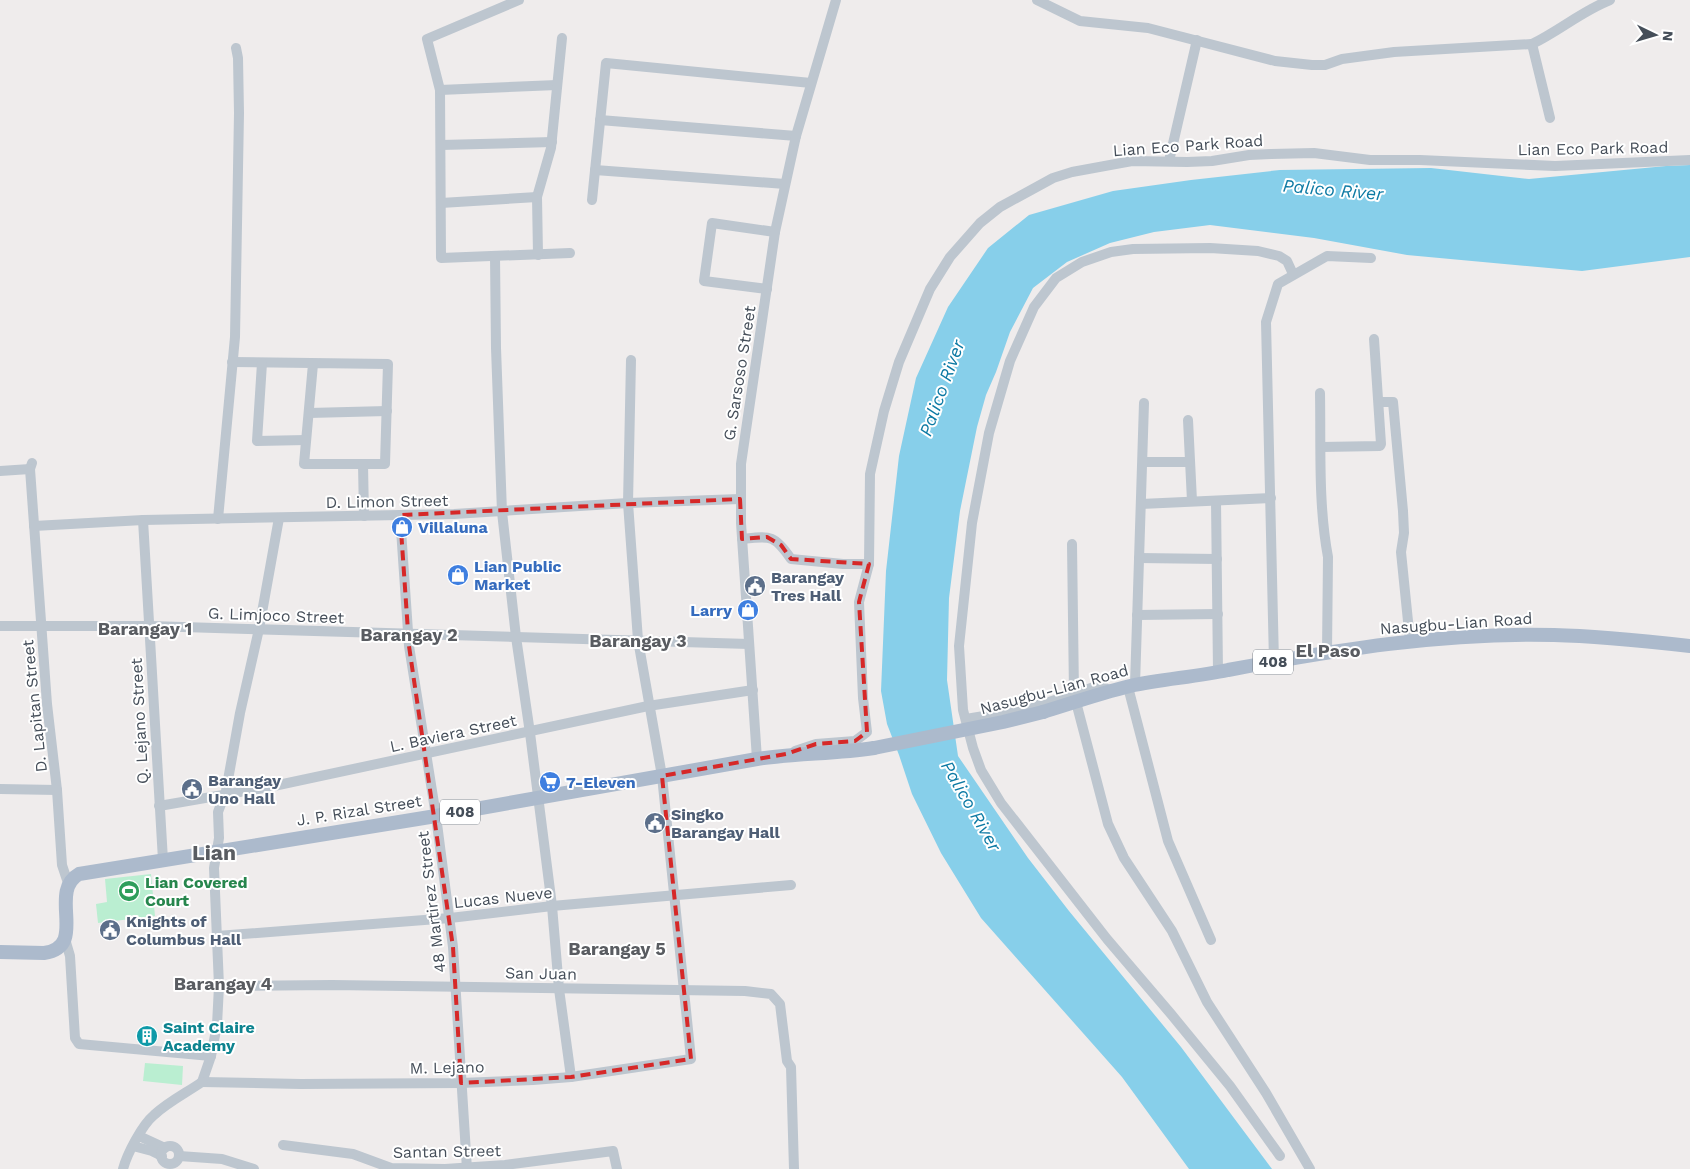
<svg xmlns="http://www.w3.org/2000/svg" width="1690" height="1169" font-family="'Work Sans',sans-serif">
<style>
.green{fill:#baeed1}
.water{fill:#87cfea}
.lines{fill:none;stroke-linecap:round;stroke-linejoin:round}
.minor{stroke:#bdc6cf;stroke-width:10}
.major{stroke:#acbacc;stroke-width:14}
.major-bridge{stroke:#acbacc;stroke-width:14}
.marked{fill:none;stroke:#d62828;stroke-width:4;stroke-dasharray:10 6;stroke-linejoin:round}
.labels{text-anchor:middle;stroke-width:4;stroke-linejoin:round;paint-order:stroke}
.shield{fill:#fff;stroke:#7d838b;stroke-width:1}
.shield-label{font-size:15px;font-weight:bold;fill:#454e59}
.street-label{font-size:16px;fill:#454e59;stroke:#fff}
.shop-label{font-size:16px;font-weight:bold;fill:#366cbe;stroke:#fff;text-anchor:start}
.service-label{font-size:16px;font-weight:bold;fill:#4e5e75;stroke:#fff;text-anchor:start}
.leisure-label{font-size:16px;font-weight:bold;fill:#27864d;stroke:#fff;text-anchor:start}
.culture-label{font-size:16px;font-weight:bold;fill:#0d838f;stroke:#fff;text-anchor:start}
.water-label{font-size:18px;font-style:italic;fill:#0d7aa4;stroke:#fff}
.neighbourhood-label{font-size:18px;font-weight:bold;fill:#595c61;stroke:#fff}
.district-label{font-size:21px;font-weight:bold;fill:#595c61;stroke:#fff}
</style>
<rect width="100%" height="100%" fill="#efecec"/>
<!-- green -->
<g class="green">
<path d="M151 874 155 916 98 923 96 904 107 902 105 879Z"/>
<path d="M145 1063 183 1066 182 1085 143 1081Z"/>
</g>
<!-- water -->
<path class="water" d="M1690 165V257L1582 271 1407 255 1314 238 1210 225 1154 232 1110 243 1067 262 1033 288 1010 332 996 372 986 395 977 427 960 511 949 598 947 680 958 756 1028 858 1069 911 1181 1047 1272 1169H1189L1122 1077 981 918 941 853 912 794 899 755 887 724 881 691 886 571 899 456 916 378 948 307 988 248 1029 215 1113 191 1191 180 1280 170 1431 168 1529 179 1666 166Z"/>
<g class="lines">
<!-- minor -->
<g class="minor">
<path d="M519 0 427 39 440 90 441 258 570 253"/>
<path d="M1037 0 1080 21 1148 28 1275 61 1312 65H1325L1342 59 1394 52 1532 44"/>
<path d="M440 90 557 85"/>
<path d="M1550 118 1532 44C1559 31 1582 11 1610 0"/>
<path d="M600 120 796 136"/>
<path d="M441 145 552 142"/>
<path d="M1169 161 1197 40"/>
<path d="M595 170 785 184"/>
<path d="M592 200 606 63 811 83"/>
<path d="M441 203 537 197"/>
<path d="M538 255 537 197 551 148 562 38"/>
<path d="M495 256 496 348 502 512 516 637 530 733 552 906 559 989 571 1077"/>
<path d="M767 289 704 281 712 223 775 232"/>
<path d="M232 362 388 364 385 464H304L313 364"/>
<path d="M262 363 257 441 306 440"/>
<path d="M1320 393C1321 446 1318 504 1328 557L1327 652"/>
<path d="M1379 402H1393L1403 511 1404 533 1401 552 1410 641"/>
<path d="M309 413 387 411"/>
<path d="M1188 420 1192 501"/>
<path d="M1321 447 1380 446 1381 444 1374 339"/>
<path d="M1143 462H1190"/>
<path d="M32 463 30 469 47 704 57 790 62 865 68 883"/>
<path d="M363 464 364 516"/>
<path d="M0 471 30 469"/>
<path d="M1216 501 1218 672"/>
<path d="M1141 504 1271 498"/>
<path d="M400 515 409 646 436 816 453 947 467 1169"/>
<path d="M218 519 235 337 239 113 238 58 236 48"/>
<path d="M143 520 163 860"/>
<path d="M34 526 143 520 454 514 628 503 740 499"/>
<path d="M742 539C770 536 774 534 791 559L843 564H869L870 474 884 411 899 362 930 289 950 257 980 223 1000 207 1053 178 1072 172 1132 161 1187 162 1212 161 1249 155 1271 154 1314 153 1370 160H1420L1555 166 1690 160"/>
<path d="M1072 544 1074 694"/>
<path d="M1139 558 1217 559"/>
<path d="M1137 615 1218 614"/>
<path d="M0 626H150L749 644"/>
<path d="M1274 662 1266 322 1278 284 1327 256 1371 258"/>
<path d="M1135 685 1144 403"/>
<path d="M1128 687 1168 841 1211 940"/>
<path d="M1076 702 1108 824 1124 858 1172 931 1207 1002 1266 1093 1310 1169"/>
<path d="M966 719 1002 713 1049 702 1094 687 1105 688 1111 691"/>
<path d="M795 751 816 744 855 741 867 732 863 698 859 602 869 564"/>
<path d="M757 759 741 523V464L775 232 796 136 836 0"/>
<path d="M0 789 57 790"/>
<path d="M159 806 269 787 648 706 753 690"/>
<path d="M217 936 450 918 552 906 791 885"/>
<path d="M65 939 70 956 75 1038 79 1044 211 1056"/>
<path d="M219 986 332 985 745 991 771 994 780 1004 787 1061 791 1067 794 1169"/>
<path d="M202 1082 301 1084 461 1083 533 1080 571 1077 691 1059 662 776 638 640 628 503 631 360"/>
<path d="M202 1082 211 1056 217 1025 219 986 214 868 219 838 218 812 226 791 240 713 259 629 279 518"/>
<path d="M139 1136 165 1148"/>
<path d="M283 1145 353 1154 391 1168 445 1169 505 1165 613 1151 617 1169"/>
<path d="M133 1146 152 1151 162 1156"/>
<circle cx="170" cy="1155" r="9"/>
<path d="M179 1156 222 1159 254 1169"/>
<path d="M1280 1156 1230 1086 1171 1014 1107 939 1001 803 981 770 973 748 963 710 959 646 972 523 989 433 1010 361 1034 307 1056 278 1082 262 1111 252 1133 249 1210 248 1258 251 1279 256 1287 261 1293 274"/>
<path d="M123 1169C127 1154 142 1125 154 1115 168 1102 186 1093 202 1082"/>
</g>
<!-- major -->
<g class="major">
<path d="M1043 712C1072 703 1101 693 1130 686 1162 679 1195 677 1228 670 1335 650 1444 632 1554 635 1600 636 1645 641 1690 646"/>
<path d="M0 952 44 953C89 947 47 892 79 874L436 816 757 759C796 753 835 754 874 748"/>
</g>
<!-- major-bridge -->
<path class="major-bridge" d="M874 748 1003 722 1043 712"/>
</g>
<!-- marked area -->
<path class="marked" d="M740 499 742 539 767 537 781 545 791 559 869 564 859 602 867 732 855 741 816 744 786 754 662 776 691 1059 571 1077 461 1083 453 947 409 646 400 515Z"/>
<!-- icons -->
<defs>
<g id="shop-disc" transform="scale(1.125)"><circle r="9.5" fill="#3f7fe0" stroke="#fff"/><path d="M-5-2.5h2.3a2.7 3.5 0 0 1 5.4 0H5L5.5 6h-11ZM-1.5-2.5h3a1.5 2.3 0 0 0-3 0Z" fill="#fff"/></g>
<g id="civic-disc" transform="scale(1.125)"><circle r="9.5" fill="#5c6f8a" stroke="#fff"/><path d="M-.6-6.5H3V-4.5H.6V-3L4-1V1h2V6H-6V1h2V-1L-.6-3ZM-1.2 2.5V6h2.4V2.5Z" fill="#fff"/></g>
<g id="supermarket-disc" transform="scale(1.125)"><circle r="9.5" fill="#3f7fe0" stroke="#fff"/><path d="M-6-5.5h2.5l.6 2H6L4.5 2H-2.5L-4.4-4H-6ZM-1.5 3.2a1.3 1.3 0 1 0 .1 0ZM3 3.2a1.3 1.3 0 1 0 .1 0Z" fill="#fff"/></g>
<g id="stadium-disc" transform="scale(1.125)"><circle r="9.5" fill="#2e9e5b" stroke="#fff"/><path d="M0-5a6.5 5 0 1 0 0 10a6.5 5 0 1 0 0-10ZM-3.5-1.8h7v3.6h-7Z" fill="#fff"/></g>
<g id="building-disc" transform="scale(1.125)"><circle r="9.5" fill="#0f9aa8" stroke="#fff"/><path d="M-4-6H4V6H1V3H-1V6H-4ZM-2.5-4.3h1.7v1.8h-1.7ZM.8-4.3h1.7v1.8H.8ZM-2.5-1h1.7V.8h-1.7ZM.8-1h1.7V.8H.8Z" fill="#fff"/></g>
</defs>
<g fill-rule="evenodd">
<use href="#shop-disc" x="402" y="527"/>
<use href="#shop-disc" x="458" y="575"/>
<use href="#civic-disc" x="755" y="586"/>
<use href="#shop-disc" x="748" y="610"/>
<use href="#supermarket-disc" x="550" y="782"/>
<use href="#civic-disc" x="192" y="789"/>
<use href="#civic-disc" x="655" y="823"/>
<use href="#stadium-disc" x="129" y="891"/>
<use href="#civic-disc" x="110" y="930"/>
<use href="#building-disc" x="147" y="1036"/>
</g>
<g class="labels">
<!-- shield labels -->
<g class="shield">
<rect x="1253" y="649.5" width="40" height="25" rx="4"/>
<rect x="440" y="799.5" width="40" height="25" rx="4"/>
</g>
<g class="shield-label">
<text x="1273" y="667">408</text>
<text x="460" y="817">408</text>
</g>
<!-- street labels -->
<g class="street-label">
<text transform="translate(1188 145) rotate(-4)" y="6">Lian Eco Park Road</text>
<text transform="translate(1593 148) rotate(-1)" y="6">Lian Eco Park Road</text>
<text transform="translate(739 373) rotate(-81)" y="6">G. Sarsoso Street</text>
<text transform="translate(387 501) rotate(-1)" y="6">D. Limon Street</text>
<text transform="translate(276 615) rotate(2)" y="6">G. Limjoco Street</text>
<text transform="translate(1456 623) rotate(-4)" y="6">Nasugbu-Lian Road</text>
<text transform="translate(1054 689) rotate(-15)" y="6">Nasugbu-Lian Road</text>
<text transform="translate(34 706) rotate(-96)" y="6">D. Lapitan Street</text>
<text transform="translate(139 721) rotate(-93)" y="6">Q. Lejano Street</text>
<text transform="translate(453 733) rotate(-12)" y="6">L. Baviera Street</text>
<text transform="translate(359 810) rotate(-9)" y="6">J. P. Rizal Street</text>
<text transform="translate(503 897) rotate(-6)" y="6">Lucas Nueve</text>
<text transform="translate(431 902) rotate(-97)" y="6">48 Martirez Street</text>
<text transform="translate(541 973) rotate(1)" y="6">San Juan</text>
<text transform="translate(447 1067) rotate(-1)" y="6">M. Lejano</text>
<text transform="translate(447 1151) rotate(-1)" y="6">Santan Street</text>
</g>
<!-- shop labels -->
<g class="shop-label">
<text x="418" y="533">Villaluna</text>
<text x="474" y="572">Lian Public<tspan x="474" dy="18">Market</tspan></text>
<text x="732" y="616" text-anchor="end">Larry</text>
<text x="566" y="788">7-Eleven</text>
</g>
<!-- service labels -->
<g class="service-label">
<text x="771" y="583">Barangay<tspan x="771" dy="18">Tres Hall</tspan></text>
<text x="208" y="786">Barangay<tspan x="208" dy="18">Uno Hall</tspan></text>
<text x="671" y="820">Singko<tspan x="671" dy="18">Barangay Hall</tspan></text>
<text x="126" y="927">Knights of<tspan x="126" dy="18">Columbus Hall</tspan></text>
</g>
<!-- leisure labels -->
<g class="leisure-label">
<text x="145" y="888">Lian Covered<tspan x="145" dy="18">Court</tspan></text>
</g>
<!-- culture labels -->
<g class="culture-label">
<text x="163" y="1033">Saint Claire<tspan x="163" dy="18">Academy</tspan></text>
</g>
<!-- water labels -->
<g class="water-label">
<text transform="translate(1333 190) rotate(5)" y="6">Palico River</text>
<text transform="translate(942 388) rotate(-70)" y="6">Palico River</text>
<text transform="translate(971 806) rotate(60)" y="6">Palico River</text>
</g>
<!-- neighbourhood labels -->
<g class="neighbourhood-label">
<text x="145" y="635">Barangay 1</text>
<text x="409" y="641">Barangay 2</text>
<text x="638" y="647">Barangay 3</text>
<text x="1328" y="657">El Paso</text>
<text x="617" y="955">Barangay 5</text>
<text x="223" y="990">Barangay 4</text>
</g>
<!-- district labels -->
<g class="district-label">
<text x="214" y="860">Lian</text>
</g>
</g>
<!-- north arrow -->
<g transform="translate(1655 35) rotate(95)" stroke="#ffffff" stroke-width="4" paint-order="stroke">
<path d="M0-4L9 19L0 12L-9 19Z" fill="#454e59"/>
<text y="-8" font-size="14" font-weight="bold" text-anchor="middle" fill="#454e59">N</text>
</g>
</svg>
